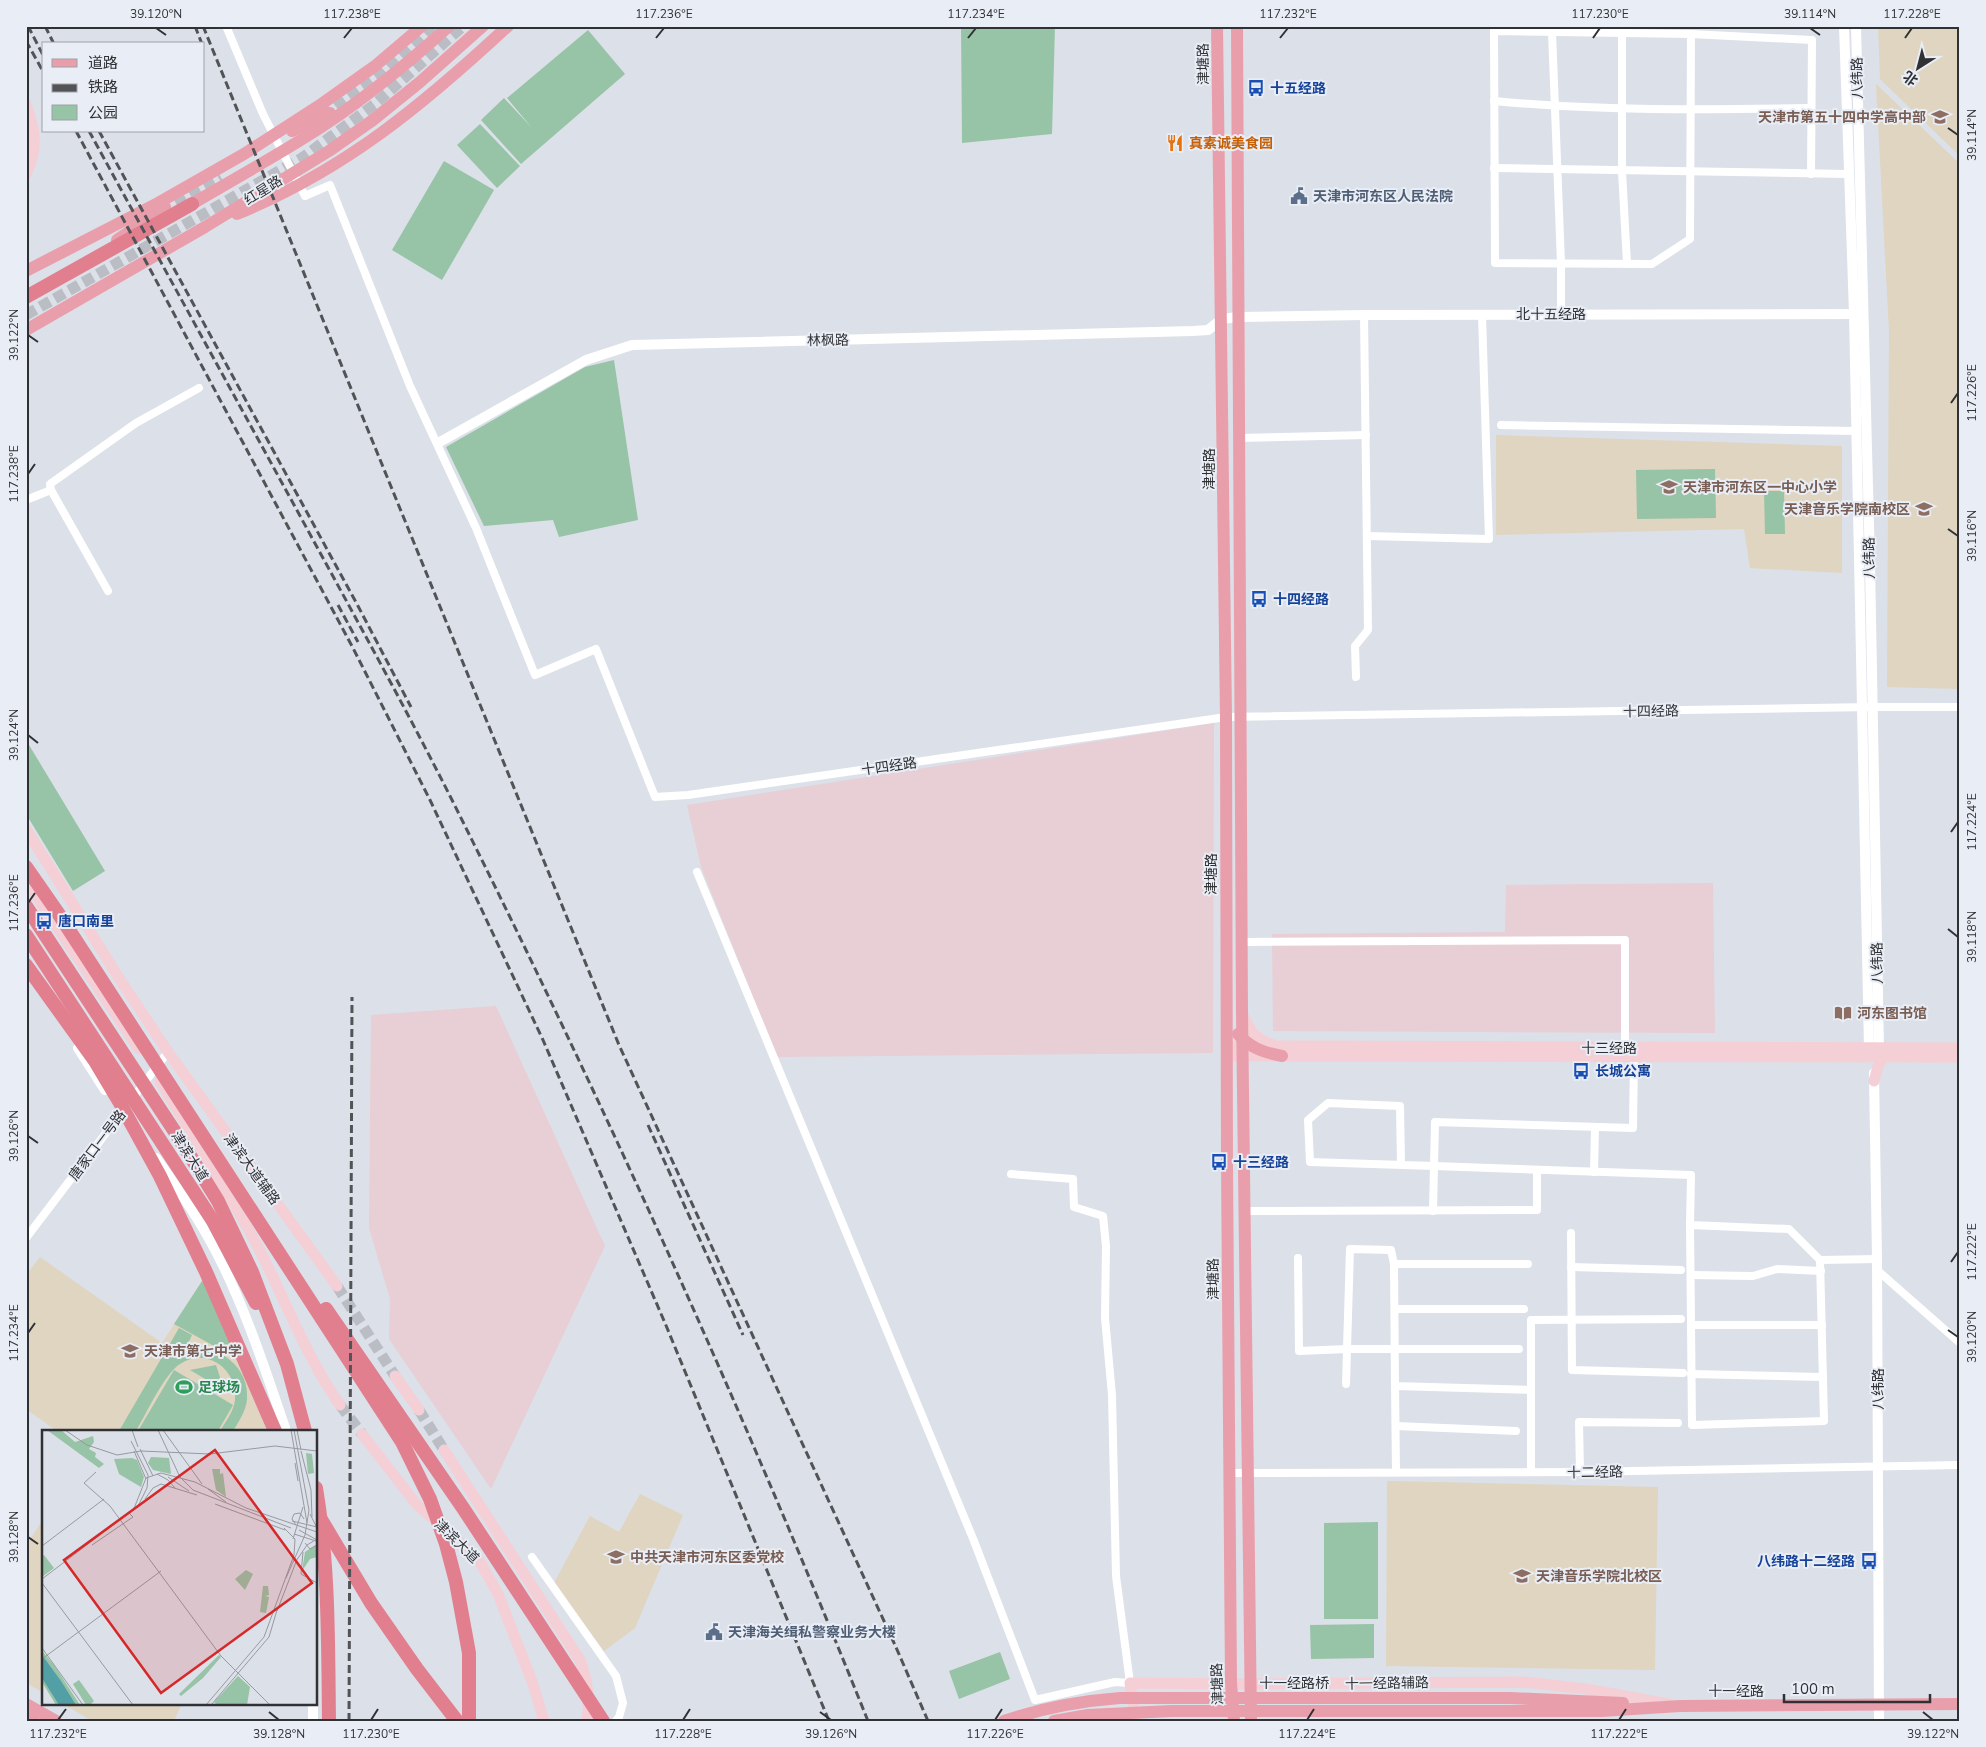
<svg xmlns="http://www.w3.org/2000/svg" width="1986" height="1747" font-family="'Nunito Sans','Noto Sans SC',sans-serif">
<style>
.industrial{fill:#e8ced5}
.education{fill:#dfd5c0}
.green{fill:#97c3a6}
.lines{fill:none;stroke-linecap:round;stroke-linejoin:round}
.secondary-tunnel{stroke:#babdc4;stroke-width:11;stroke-dasharray:11 5.5;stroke-linecap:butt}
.minor{stroke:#fff;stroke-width:8}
.tertiary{stroke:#fff;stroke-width:10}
.secondary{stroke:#f4cfd5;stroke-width:11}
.primary{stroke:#e99fab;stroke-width:12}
.trunk{stroke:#e27f8f;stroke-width:14}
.rail{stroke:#525357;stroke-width:3;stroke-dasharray:8 4;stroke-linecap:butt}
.ticks{fill:none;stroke:#303134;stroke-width:2}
.labels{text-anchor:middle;stroke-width:4;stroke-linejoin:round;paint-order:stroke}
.street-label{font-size:14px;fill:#303134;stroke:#e9edf5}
.transit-label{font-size:14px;font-weight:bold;fill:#164399;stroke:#e9edf5;text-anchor:start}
.education-label{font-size:14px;font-weight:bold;fill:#785e54;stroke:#e9edf5;text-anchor:start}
.food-label{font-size:14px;font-weight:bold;fill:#c56008;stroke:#e9edf5;text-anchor:start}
.service-label{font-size:14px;font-weight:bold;fill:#4e5e75;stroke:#e9edf5;text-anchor:start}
.leisure-label{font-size:14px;font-weight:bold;fill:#27864d;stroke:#e9edf5;text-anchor:start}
.inset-river{fill:none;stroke:#529fa5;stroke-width:2.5}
.inset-road{fill:none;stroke:#979aa0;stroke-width:1}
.view{fill:#d62828;fill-opacity:0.15;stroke:#d62828;stroke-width:2.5}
.inset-edge{fill:none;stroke:#303134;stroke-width:2.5}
.neatline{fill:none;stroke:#303134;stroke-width:2}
.ticks-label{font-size:12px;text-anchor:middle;fill:#303134}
</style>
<rect width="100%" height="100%" fill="#dce0e8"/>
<!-- industrial -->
<g class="industrial">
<path d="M1214 723 1213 1053 777 1057 701 867 687 805Z"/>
<path d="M1713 883 1715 1033 1273 1031 1272 934 1505 932 1506 885Z"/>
<path d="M496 1006 605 1246 491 1489 389 1339 390 1299 369 1228 371 1015Z"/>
</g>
<!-- education -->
<g class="education">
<path d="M1878 26H1960V156L1880 79Z"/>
<path d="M1876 84 1960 164V689L1887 687 1889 331Z"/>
<path d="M1496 435 1842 446V573L1750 568 1744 529 1496 535Z"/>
<path d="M40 1257 162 1343 204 1278 267 1431H57L26 1409V1275Z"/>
<path d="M1387 1481 1658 1487 1655 1670 1386 1666Z"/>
<path d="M640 1494 683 1515 635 1628 604 1651 554 1583 590 1516 619 1532Z"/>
<path d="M44 1518V1693L26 1683V1545Z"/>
<path d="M62 1703H182L174 1721H92Z"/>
</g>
<!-- green -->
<g class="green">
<path d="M961 26H1055L1052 134 962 143Z"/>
<path d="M588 30 625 74 521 164 481 120 504 98 532 128 507 98Z"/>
<path d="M480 124 520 166 497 188 457 145Z"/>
<path d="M444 161 494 190 442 280 392 250Z"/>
<path d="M614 360 638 520 559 537 553 520 484 526 446 447 585 367Z"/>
<path d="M1715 469 1716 518 1637 519 1636 470Z"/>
<path d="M1764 491H1784L1785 534H1765Z"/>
<path d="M26 740 105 871 73 891 26 814Z"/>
<path d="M204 1278 236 1358 174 1324Z"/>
<path d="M179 1328 192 1335 185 1349C215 1341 250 1366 247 1399 246 1411 239 1421 233 1431H220C226 1421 234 1411 235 1400 238 1370 207 1346 180 1364 165 1373 146 1414 136 1431H119Z"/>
<path d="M216 1365 224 1390 190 1370Z"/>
<path d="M174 1370 233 1405 218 1431H138Z"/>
<path d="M1378 1522V1619H1324V1523Z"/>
<path d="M1374 1624V1658L1311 1659 1310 1625Z"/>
<path d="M1000 1652 1010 1679 959 1699 949 1671Z"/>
</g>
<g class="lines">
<!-- secondary-tunnel -->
<g class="secondary-tunnel">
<path d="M323 117 382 73 432 26"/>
<path d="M177 205 222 179"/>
<path d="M26 315 302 158 375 104 463 26"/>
<path d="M337 1286 395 1376"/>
<path d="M340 1405 362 1434"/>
<path d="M419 1410 444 1450"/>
</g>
<!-- minor -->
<g class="minor">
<path d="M226 26 263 114 305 196 330 185 410 386 476 528 535 675 596 649 655 797 688 795 1226 717 1872 707H1960"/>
<path d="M1494 31 1691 34 1690 239 1652 264 1495 263Z"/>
<path d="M1552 32 1561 263V314"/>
<path d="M1622 33V171L1627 264"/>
<path d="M1691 34 1812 40 1811 174"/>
<path d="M1494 101C1599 111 1705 110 1811 108"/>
<path d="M1494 168 1849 174"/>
<path d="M1501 425 1856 431"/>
<path d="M1239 438 1366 435"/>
<path d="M26 500 51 490"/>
<path d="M1367 536 1489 539 1482 315"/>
<path d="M108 591 51 490 50 484 136 423 199 388"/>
<path d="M1356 677 1355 646 1368 630 1364 315"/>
<path d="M697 872 974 1541 1035 1700 1115 1682 1130 1683 1116 1576 1112 1395 1105 1318 1106 1246 1103 1216 1074 1207 1073 1179 1011 1174"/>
<path d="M1242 942 1625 940V1048"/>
<path d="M132 1099 168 1052"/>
<path d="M1401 1165 1400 1106 1328 1103 1308 1120 1310 1162 1434 1166 1691 1175 1690 1225"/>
<path d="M1594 1172 1595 1127"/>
<path d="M1244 1211 1537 1210V1170"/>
<path d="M1433 1211 1435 1122 1633 1128 1634 1057"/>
<path d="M1690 1225 1789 1229 1820 1260 1824 1421 1692 1425Z"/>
<path d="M1571 1233 1572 1370 1683 1373"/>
<path d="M26 1238 125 1108"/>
<path d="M1298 1258 1299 1351 1347 1349 1346 1384"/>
<path d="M1820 1260 1877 1259"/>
<path d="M1394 1264 1391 1250 1350 1249 1347 1349H1519"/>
<path d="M1528 1264H1394L1395 1386 1531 1390"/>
<path d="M1571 1267 1681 1270"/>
<path d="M1877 1270 1960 1343"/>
<path d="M1691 1275 1753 1276 1777 1269 1821 1271"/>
<path d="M1395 1309H1524"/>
<path d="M1691 1325H1822"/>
<path d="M1691 1374 1823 1377"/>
<path d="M1395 1386 1396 1471"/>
<path d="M1396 1426 1516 1431"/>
<path d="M1531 1472V1320L1681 1319"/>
<path d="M1580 1472 1579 1422 1678 1423"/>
<path d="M1231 1473 1580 1472 1960 1465"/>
<path d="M532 1557 616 1676 623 1703 619 1717 616 1721"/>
</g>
<!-- tertiary -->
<g class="tertiary">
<path d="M1844 26 1854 313 1869 1049 1872 1054"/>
<path d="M1856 26 1870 564 1879 1049 1876 1055"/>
<path d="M438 443 586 360 632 345 1193 331 1208 330 1222 319 1238 317 1364 315 1863 314"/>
<path d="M78 1048 105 1090"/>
<path d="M1874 1073 1877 1259 1879 1721"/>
<path d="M156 1158C174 1183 192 1208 207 1235 240 1292 265 1368 286 1431"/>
<path d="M313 1703V1721"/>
</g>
<!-- secondary -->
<g class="secondary">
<path d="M26 104C35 130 39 148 26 174"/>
<path d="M26 829 117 975 168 1052 337 1286"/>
<path d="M26 880 139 1049"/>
<path d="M1243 1015C1249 1029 1255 1039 1271 1044"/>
<path d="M1227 1046 1960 1048"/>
<path d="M1228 1056 1960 1057"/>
<path d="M160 1081C194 1137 229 1192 259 1249 286 1301 306 1357 340 1405"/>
<path d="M1874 1081C1877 1071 1878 1061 1886 1055"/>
<path d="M395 1376 419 1410"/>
<path d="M362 1434 417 1505 446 1529 480 1562 498 1594 533 1684 544 1721"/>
<path d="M444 1450 580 1660C588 1680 590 1699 587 1721"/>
<path d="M1136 1721 1130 1683 1250 1684 1525 1682 1586 1689 1669 1704"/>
</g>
<!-- primary -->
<g class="primary">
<path d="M1217 26 1226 717 1227 1165 1231 1683 1234 1721"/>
<path d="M1237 26 1242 1013 1251 1721"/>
<path d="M292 131 330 113"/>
<path d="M192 204C229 182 267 161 304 138 356 106 404 67 449 26"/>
<path d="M237 214C345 170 424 104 508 26"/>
<path d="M117 240 165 207"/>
<path d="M26 271 158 203 244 154 323 103 375 66 422 26"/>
<path d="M26 330 205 227 329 151 373 120 420 82 483 26"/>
<path d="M1238 1034C1250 1048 1265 1053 1282 1056"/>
<path d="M26 1704 56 1721"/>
<path d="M26 1716 34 1721"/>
<path d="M1004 1721C1042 1708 1080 1701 1120 1698H1510L1623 1703"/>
<path d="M1054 1721 1088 1715 1171 1711H1602L1680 1706 1960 1704"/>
</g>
<!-- trunk -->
<g class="trunk">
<path d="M26 297 192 204"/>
<path d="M26 867 58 913 402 1442 430 1499 446 1544 456 1582 469 1653V1721"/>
<path d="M26 906 181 1141 218 1201 252 1272 287 1364 305 1431"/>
<path d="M26 935 213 1221 256 1303"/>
<path d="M26 965 95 1061 120 1103 160 1176 206 1272 275 1431"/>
<path d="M326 1309 463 1508 603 1721"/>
<path d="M316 1488C329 1566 328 1642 329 1721"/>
<path d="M316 1511 371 1603 417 1669 457 1721"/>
</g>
<!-- rail -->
<g class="rail">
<path d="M28 26 44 57"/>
<path d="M45 26 54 44"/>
<path d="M195 26 202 44"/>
<path d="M203 26 619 1045 895 1645 928 1721"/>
<path d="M26 41 44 73"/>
<path d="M76 131 353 648 430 800 543 1040 665 1323 829 1721"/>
<path d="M89 131C159 259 229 386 299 514 350 608 402 701 450 796 602 1099 742 1407 868 1721"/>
<path d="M99 131 358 606 411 707"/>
<path d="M338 605 358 642"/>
<path d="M648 1125 743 1335"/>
<path d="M349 1721 352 997"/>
</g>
</g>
<!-- ticks -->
<path class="ticks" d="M156 28 166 35M1810 28 1820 35M344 38 352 28M656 38 664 28M968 38 976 28M1280 38 1288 28M1593 38 1600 28M1905 38 1912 28M1948 128 1958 135M28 335 38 342M1951 403 1958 393M28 474 35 464M1948 529 1958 536M28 735 38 743M1951 832 1958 822M28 903 35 893M1948 929 1958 937M28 1136 38 1143M1951 1262 1958 1252M1948 1330 1958 1337M28 1333 35 1323M28 1537 38 1544M269 1712 279 1720M820 1712 831 1720M1923 1712 1933 1720M58 1720 66 1709M371 1720 378 1709M683 1720 690 1709M995 1720 1002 1709M1307 1720 1314 1709M1619 1720 1626 1709"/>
<!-- icons -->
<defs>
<g id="bus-bare" transform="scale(1.35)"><path d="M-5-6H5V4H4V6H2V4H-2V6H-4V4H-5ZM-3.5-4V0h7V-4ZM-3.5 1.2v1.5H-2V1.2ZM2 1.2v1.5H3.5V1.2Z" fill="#1a4fb4" stroke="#e9edf5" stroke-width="2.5" paint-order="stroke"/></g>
<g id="school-bare" transform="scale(1.35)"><path d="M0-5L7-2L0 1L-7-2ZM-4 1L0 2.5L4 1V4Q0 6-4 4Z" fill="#8d6e63" stroke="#e9edf5" stroke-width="2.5" paint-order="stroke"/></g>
<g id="restaurant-bare" transform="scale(1.35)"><path d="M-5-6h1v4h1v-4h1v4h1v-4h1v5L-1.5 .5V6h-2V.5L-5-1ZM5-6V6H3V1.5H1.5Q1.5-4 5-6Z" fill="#e8710a" stroke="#e9edf5" stroke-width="2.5" paint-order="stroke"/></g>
<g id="civic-bare" transform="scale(1.35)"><path d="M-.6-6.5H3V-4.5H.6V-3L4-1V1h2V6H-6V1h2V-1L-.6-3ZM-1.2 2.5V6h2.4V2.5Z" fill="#5c6f8a" stroke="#e9edf5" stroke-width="2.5" paint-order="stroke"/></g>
<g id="university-bare" transform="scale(1.35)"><path d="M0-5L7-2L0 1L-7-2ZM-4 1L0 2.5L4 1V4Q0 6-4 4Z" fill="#8d6e63" stroke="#e9edf5" stroke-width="2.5" paint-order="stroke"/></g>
<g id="library-bare" transform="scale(1.35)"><path d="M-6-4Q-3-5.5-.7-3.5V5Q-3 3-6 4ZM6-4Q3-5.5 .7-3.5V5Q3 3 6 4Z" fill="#8d6e63" stroke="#e9edf5" stroke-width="2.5" paint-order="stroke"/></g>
<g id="stadium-bare" transform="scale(1.35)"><path d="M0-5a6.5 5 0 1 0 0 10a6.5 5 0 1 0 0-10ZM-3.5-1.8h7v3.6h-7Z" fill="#2e9e5b" stroke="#e9edf5" stroke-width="2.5" paint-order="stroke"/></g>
</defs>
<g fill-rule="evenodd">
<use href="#bus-bare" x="1256" y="88"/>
<use href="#school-bare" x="1940" y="117"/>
<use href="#restaurant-bare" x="1175" y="143"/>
<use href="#civic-bare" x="1299" y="196"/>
<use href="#school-bare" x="1669" y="487"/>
<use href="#university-bare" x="1924" y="509"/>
<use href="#bus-bare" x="1259" y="599"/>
<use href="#bus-bare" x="44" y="921"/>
<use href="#library-bare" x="1843" y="1013"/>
<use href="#bus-bare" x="1581" y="1071"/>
<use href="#bus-bare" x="1219" y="1162"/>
<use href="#school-bare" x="130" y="1351"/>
<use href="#stadium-bare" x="184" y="1387"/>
<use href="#school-bare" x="616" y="1557"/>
<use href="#bus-bare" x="1869" y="1561"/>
<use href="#university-bare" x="1522" y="1576"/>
<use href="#civic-bare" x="714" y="1632"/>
</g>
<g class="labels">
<!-- street labels -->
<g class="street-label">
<text transform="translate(1203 64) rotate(-91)" y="5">津塘路</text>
<text transform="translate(1857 78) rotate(-91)" y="5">八纬路</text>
<text transform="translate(263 190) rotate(-32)" y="5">红星路</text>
<text x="1551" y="319">北十五经路</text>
<text transform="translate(828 340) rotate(-1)" y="5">林枫路</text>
<text transform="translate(1209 469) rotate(-90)" y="5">津塘路</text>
<text transform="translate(1869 558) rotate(-91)" y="5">八纬路</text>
<text transform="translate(1651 711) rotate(-1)" y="5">十四经路</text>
<text transform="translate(889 766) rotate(-8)" y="5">十四经路</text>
<text transform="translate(1211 874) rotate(-90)" y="5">津塘路</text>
<text transform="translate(1877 963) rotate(-91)" y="5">八纬路</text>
<text x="1609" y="1053">十三经路</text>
<text transform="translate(97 1145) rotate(-53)" y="5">唐家口一号路</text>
<text transform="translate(190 1156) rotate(58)" y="5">津滨大道</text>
<text transform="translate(252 1169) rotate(54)" y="5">津滨大道辅路</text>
<text transform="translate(1213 1279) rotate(-91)" y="5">津塘路</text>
<text transform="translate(1878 1389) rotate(-90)" y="5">八纬路</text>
<text transform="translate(1595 1472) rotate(-1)" y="5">十二经路</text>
<text transform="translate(457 1541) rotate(44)" y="5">津滨大道</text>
<text x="1294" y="1688">十一经路桥</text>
<text transform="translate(1387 1683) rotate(-1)" y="5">十一经路辅路</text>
<text transform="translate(1217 1684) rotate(-92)" y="5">津塘路</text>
<text x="1736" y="1696">十一经路</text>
</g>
<!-- transit labels -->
<g class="transit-label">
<text x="1270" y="93">十五经路</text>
<text x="1273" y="604">十四经路</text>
<text x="58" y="926">唐口南里</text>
<text x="1595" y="1076">长城公寓</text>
<text x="1233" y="1167">十三经路</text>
<text x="1855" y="1566" text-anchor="end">八纬路十二经路</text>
</g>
<!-- education labels -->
<g class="education-label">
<text x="1926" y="122" text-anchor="end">天津市第五十四中学高中部</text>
<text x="1683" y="492">天津市河东区一中心小学</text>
<text x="1910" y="514" text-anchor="end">天津音乐学院南校区</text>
<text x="1857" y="1018">河东图书馆</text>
<text x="144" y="1356">天津市第七中学</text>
<text x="630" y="1562">中共天津市河东区委党校</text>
<text x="1536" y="1581">天津音乐学院北校区</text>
</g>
<!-- food labels -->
<g class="food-label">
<text x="1189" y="148">真素诚美食园</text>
</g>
<!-- service labels -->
<g class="service-label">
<text x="1313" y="201">天津市河东区人民法院</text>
<text x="728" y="1637">天津海关缉私警察业务大楼</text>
</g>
<!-- leisure labels -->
<g class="leisure-label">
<text x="198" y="1392">足球场</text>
</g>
</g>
<!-- overview -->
<g transform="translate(42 1430)">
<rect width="275" height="275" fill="#dce0e8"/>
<path d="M5 0H19L33 12 51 6 52 12 47 19 54 23 53 27 62 34 57 38ZM264 23 270 24 272 43 266 44ZM109 27 127 28 129 44 111 40 106 33ZM90 28 95 30 102 47 99 57 77 44 72 29ZM170 39H178V44L181 43 184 67 174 60ZM275 114V127L268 129 260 141 263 122ZM2 125 12 138 0 147V126ZM204 140 211 144 203 160 193 149ZM221 156H226L227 165 223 166 227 167 224 183 218 182ZM0 221 12 235 38 275H14L0 252ZM177 225 179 227 161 248 139 266 137 264ZM196 246 208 257 205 275H175L172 272ZM37 250 52 271 48 275H44L31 254Z" fill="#97c3a6"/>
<path d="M0 225 19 251 34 275H17L0 248Z" fill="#529fa5"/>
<path class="inset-river" d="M0 234 31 275"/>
<path class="inset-road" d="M23 0 45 15 75 25 99 21 168 24 233 16 275 21M90 0 96 17M116 0 138 47 151 60 249 98M121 0 160 54M249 0 265 93M255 0 259 20M98 19 111 46M92 21 104 49M259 21 269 60 270 87M253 33 256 51M54 42 42 53 68 76 179 226 228 275M115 44 126 50 133 58M126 47 147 61M166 59 184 72M103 69 111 58 119 54 155 65M173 74 243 100M91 81 104 48 119 43 153 52 204 78 275 102M268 84 275 98M250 91 275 97M254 95 250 89 252 84 258 83 262 89M242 98 253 109 252 125M257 100 275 110M252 104 274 111M56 105 79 88M251 109 261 77M263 113 268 119 275 115M50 115 91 87 87 83M0 116 62 69M261 122 259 144 275 153M254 131 265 115 275 109M244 148 263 105 267 80 252 0M0 149 96 76 105 58 106 45 89 11M0 153 91 275M235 181 254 132M0 218 41 275M0 229 119 141M164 275 222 207 252 125M169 275 227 207 235 180"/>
<path class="view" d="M173 20 270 153 119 263 22 130Z"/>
<rect width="275" height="275" class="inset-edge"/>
</g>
<!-- border -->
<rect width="1986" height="1747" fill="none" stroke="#e9edf5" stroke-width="55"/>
<!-- legend -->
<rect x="42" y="42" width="162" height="90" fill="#e9edf5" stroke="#9fa2a8"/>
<rect x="52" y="59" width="25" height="8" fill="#e99fab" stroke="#9fa2a8"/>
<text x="88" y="68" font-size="15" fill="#303134">道路</text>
<rect x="52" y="84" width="25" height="8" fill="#525357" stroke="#9fa2a8"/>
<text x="88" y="92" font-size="15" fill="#303134">铁路</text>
<rect x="52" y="105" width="25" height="15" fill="#97c3a6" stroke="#9fa2a8"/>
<text x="88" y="118" font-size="15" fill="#303134">公园</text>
<!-- north arrow -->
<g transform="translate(1918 68) rotate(216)" stroke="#e9edf5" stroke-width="4" paint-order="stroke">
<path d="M0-4L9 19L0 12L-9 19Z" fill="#303134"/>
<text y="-8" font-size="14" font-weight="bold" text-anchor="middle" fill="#303134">北</text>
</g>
<!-- scale -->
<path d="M1784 1694v8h146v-8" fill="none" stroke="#303134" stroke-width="2.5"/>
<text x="1791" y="1694" font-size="15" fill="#303134" stroke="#e9edf5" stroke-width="4" paint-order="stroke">100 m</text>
<rect x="28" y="28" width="1930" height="1692" class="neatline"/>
<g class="ticks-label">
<text x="156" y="18">39.120°N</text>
<text x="352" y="18">117.238°E</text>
<text x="664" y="18">117.236°E</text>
<text x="976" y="18">117.234°E</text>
<text x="1288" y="18">117.232°E</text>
<text x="1600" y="18">117.230°E</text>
<text x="1810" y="18">39.114°N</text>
<text x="1912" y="18">117.228°E</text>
<text transform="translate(1972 135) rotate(-90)" y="4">39.114°N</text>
<text transform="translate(14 335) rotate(-90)" y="4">39.122°N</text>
<text transform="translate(1972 393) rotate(-90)" y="4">117.226°E</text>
<text transform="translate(14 474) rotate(-90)" y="4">117.238°E</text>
<text transform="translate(1972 536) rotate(-90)" y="4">39.116°N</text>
<text transform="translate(14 735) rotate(-90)" y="4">39.124°N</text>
<text transform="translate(1972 822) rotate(-90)" y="4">117.224°E</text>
<text transform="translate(14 903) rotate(-90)" y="4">117.236°E</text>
<text transform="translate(1972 937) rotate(-90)" y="4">39.118°N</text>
<text transform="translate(14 1136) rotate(-90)" y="4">39.126°N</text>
<text transform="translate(1972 1252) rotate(-90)" y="4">117.222°E</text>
<text transform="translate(14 1333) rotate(-90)" y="4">117.234°E</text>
<text transform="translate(1972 1337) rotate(-90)" y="4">39.120°N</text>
<text transform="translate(14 1537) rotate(-90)" y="4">39.128°N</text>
<text x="58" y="1738">117.232°E</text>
<text x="279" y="1738">39.128°N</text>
<text x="371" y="1738">117.230°E</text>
<text x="683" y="1738">117.228°E</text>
<text x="831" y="1738">39.126°N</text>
<text x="995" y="1738">117.226°E</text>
<text x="1307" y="1738">117.224°E</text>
<text x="1619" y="1738">117.222°E</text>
<text x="1933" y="1738">39.122°N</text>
</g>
</svg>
